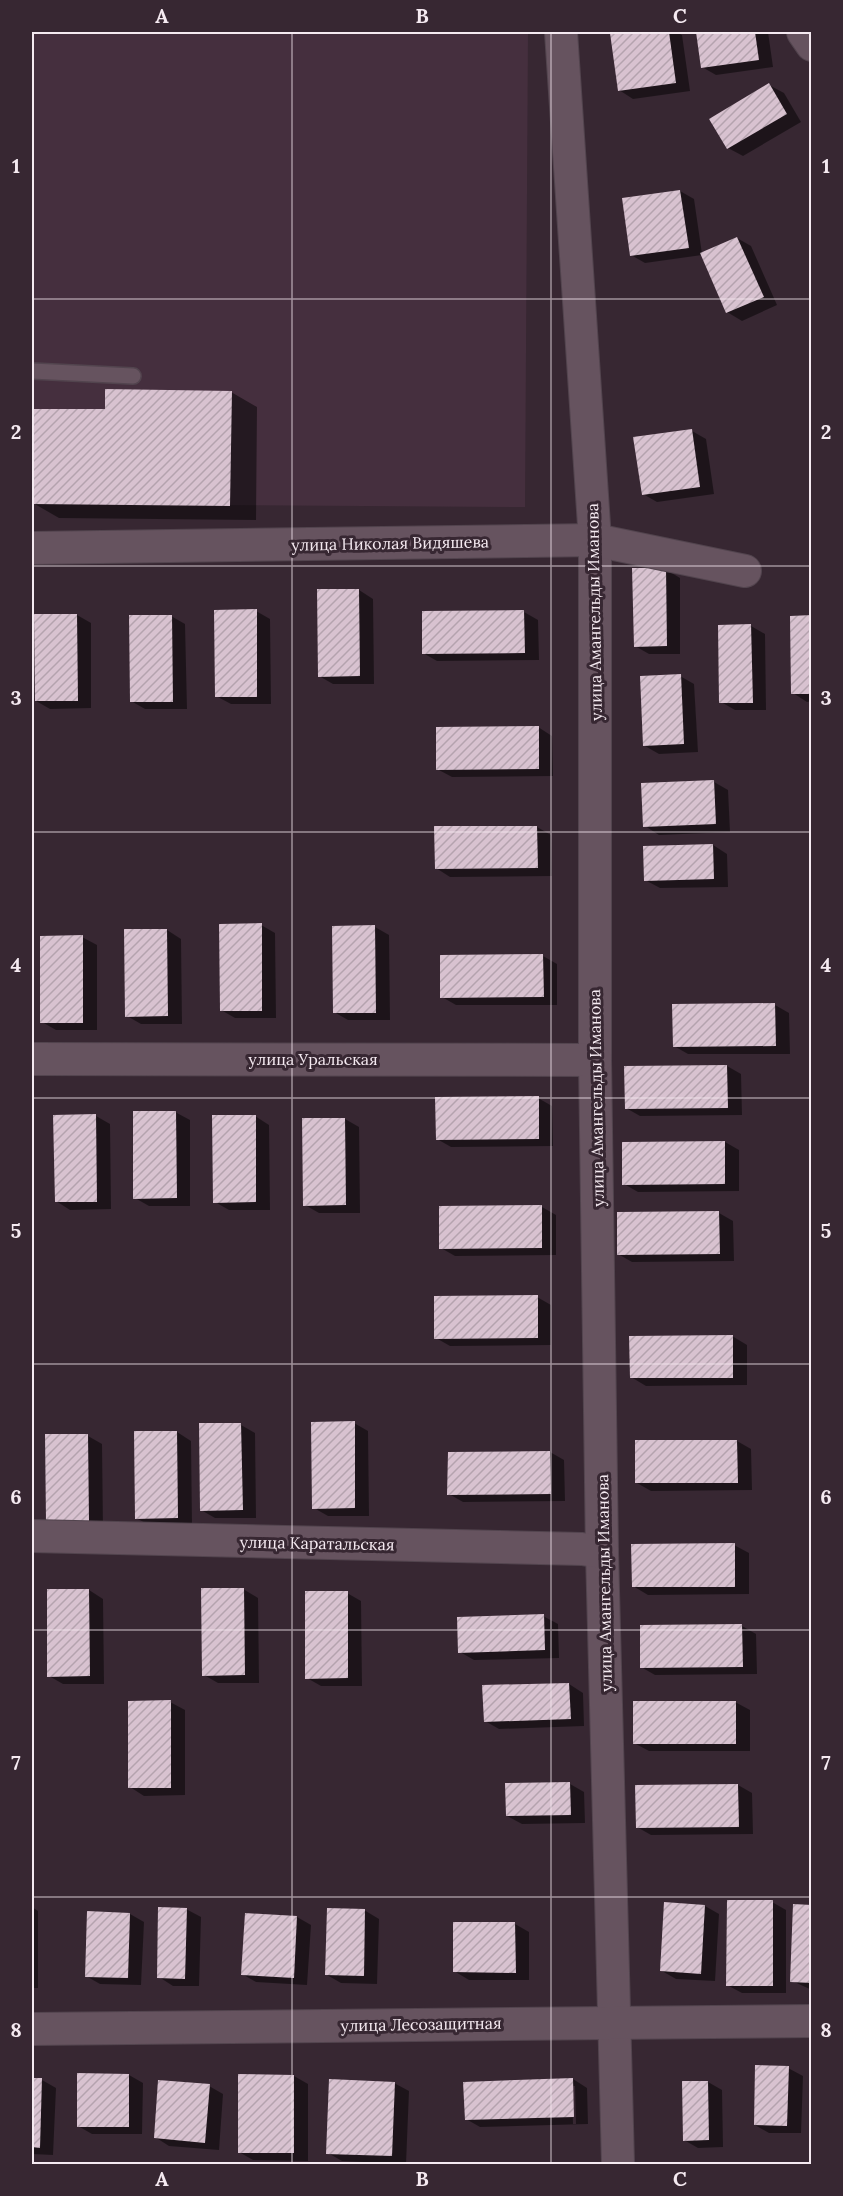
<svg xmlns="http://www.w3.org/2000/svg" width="843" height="2196" font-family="Lora,serif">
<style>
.built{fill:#452f3e}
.shadow{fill:#0007;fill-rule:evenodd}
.building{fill:url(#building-hatch)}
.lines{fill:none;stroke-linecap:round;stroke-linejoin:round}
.lane-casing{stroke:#52444e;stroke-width:18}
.street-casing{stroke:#52444e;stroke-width:34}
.lane{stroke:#66535f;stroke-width:15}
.street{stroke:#66535f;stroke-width:32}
.grid{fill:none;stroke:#f5eaf1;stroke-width:1.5;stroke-opacity:0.55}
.labels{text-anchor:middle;stroke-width:6;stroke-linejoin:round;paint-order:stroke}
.street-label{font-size:16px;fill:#f5eaf1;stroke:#372732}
.neatline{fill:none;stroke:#f5eaf1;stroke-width:2}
.grid-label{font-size:20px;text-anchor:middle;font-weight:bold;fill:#f5eaf1}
</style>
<defs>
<pattern id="building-hatch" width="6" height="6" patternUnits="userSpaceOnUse" patternTransform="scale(1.5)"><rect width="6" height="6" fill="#d8c2d0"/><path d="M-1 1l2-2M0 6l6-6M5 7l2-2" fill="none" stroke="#b4a3ae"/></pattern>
</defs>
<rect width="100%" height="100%" fill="#372732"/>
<!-- built -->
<path class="built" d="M32 32H528L525 507 32 504Z"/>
<!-- shadow -->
<g class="shadow">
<path d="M634 32H676L682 35 690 91 633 99 619 90 611 35Z"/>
<path d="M697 32H768L773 67 716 75 702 67Z"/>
<path d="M769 85 784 93 801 122 743 156 728 148 711 119Z"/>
<path d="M680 191 694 199 702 254 737 238 751 246 777 305 742 321 727 312 702 255 645 263 631 255Z"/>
<path d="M231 392 257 407 256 520 59 518 33 503 32 515V416L107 411Z"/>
<path d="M692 431 706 439 714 494 657 502 643 494Z"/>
<path d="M665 569 680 578V654H649L635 646Z"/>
<path d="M359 590 373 599 374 684H333L319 676Z"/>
<path d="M256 611 270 619 271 704H231L216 696Z"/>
<path d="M423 612H524L538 620 539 660 437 661 423 653Z"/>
<path d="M77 615 91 623V708L50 709 36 701Z"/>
<path d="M171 616 185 624 187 709H145L131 701Z"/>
<path d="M812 617V701L807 702 793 693Z"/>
<path d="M751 626 765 634 766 710H735L721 702Z"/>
<path d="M680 676 694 684 698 752 659 754 645 746Z"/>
<path d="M538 727 552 736 553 776 452 777 437 769Z"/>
<path d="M714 782 728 790 730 832 659 835 645 826Z"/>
<path d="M537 827 551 835 552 876 450 877 436 868Z"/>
<path d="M713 845 727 854 728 887 660 888 645 880Z"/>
<path d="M261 925 275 933 276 1018H235L221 1010Z"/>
<path d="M375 927 389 935 390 1020H348L334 1012Z"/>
<path d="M167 930 181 939 182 1024H141L127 1016Z"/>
<path d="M82 937 97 945V1030H56L42 1022Z"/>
<path d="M543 956 557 964V1005H456L442 997Z"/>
<path d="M775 1005 789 1013 790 1054H688L674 1046Z"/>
<path d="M727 1066 741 1074 742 1115 640 1116 626 1108V1067Z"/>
<path d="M538 1098 552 1106 553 1146 451 1147 437 1139Z"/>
<path d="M175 1112 190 1120V1206H149L135 1198Z"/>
<path d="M55 1116H96L110 1124 111 1209 70 1210 56 1201Z"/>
<path d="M255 1116 269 1125 270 1210H229L215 1202Z"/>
<path d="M345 1119 359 1127 360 1213H319L305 1205Z"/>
<path d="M725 1142 739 1150V1191L638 1192 624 1184Z"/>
<path d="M542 1207 556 1215V1255L455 1256 441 1248Z"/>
<path d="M719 1213 733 1221 734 1261 632 1262 618 1254Z"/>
<path d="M537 1297 551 1305V1345L450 1346 436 1338Z"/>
<path d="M732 1336 747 1345V1385L646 1386 631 1377Z"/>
<path d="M354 1423 368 1431 369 1516H328L314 1508Z"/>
<path d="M241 1425 255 1433 256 1518H215L201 1510Z"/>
<path d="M177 1432 191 1441 192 1526H151L136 1518Z"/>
<path d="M47 1436H88L102 1444 103 1529H62Z"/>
<path d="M737 1441 751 1449 752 1490 651 1491 637 1483Z"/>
<path d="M550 1452 564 1460 565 1501 463 1502 449 1494Z"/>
<path d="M734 1545 749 1553V1594L648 1595 633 1586Z"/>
<path d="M243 1589 258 1598 259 1683H218L204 1675Z"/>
<path d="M89 1590 103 1599 104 1684H63L49 1676Z"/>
<path d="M347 1593 361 1601 362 1686H321L307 1678Z"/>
<path d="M543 1616 558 1624 559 1658 474 1660 460 1652Z"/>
<path d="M742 1626 756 1634 757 1674 655 1675 641 1667Z"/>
<path d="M569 1684 583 1693 584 1726 499 1729 485 1721Z"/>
<path d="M170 1702 185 1710V1795L144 1796 130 1787Z"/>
<path d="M735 1702 750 1710V1751H649L634 1743Z"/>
<path d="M570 1784 584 1792 585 1823 522 1824 507 1816Z"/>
<path d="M738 1785 752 1793 753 1834 651 1835 637 1827Z"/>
<path d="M772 1902 786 1910V1993H742L727 1985Z"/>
<path d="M705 1906 719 1914 715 1981 676 1979 662 1971Z"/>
<path d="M812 1906V1990L792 1981Z"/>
<path d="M32 1907 38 1911V1988H32Z"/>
<path d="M186 1909 201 1917 199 1986H173L159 1977Z"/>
<path d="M364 1910 379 1919 377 1984 341 1983 327 1975Z"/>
<path d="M130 1914 144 1922 141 1985 100 1984 86 1976Z"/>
<path d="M297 1917 311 1925 307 1985 256 1982 242 1974Z"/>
<path d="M515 1924 529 1932V1980H469L454 1971Z"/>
<path d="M788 2068 803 2076 801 2133H769L755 2125Z"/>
<path d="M129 2075 143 2083 142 2134H92L78 2126Z"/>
<path d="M294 2076 308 2084V2161L253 2160 239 2152Z"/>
<path d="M573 2079 587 2088 588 2124 480 2127 466 2119ZM572 2086H575L576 2124H573Z"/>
<path d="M32 2080H42L56 2088 53 2155 32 2154Z"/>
<path d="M708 2082 722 2090 723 2147 698 2148 684 2140Z"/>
<path d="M394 2083 409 2091 406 2164 342 2161 328 2153Z"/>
<path d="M209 2086 223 2094 219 2150 169 2146 155 2137Z"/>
</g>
<!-- building -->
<g class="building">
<path d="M623 32H669L676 83 618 91 610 33Z"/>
<path d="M696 32H755L759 60 701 68Z"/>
<path d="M769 83 787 114 727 149 709 119Z"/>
<path d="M680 190 689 248 630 256 622 198Z"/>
<path d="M737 237 764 297 726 313 700 253Z"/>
<path d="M105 389 232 391 230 506 32 504V409H105Z"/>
<path d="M692 429 700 487 642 495 633 437Z"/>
<path d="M632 568H666L667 646 634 647Z"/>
<path d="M317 589H359L360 676 318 677Z"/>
<path d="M257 609V697H215L214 610Z"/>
<path d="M524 610 525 653 422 654V611Z"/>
<path d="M34 614H77L78 701H35Z"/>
<path d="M129 615H172L173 702H130Z"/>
<path d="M812 615V694H791L790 616Z"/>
<path d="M751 624 753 703H719L718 625Z"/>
<path d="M681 674 684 744 643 746 640 676Z"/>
<path d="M539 726V769L436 770V727Z"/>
<path d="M714 780 716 824 643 827 641 783Z"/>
<path d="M434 826H537L538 868 435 869Z"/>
<path d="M713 844 714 879 644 881 643 846Z"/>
<path d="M262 923V1011H220L219 924Z"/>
<path d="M375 925 376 1013H333L332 926Z"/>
<path d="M124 929H167L168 1016 125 1017Z"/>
<path d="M83 935V1023H40V936Z"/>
<path d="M543 954 544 997 440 998V955Z"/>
<path d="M775 1003 776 1046 673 1047 672 1004Z"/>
<path d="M727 1065 728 1108 625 1109 624 1066Z"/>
<path d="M539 1096V1139L436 1140 435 1097Z"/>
<path d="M133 1111H176L177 1198 133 1199Z"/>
<path d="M96 1114 97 1202H55L53 1115Z"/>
<path d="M212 1115H256V1202L213 1203Z"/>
<path d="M302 1118H345L346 1205 303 1206Z"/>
<path d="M725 1141V1184L622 1185V1142Z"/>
<path d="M542 1205V1248L439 1249V1206Z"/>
<path d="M719 1211 720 1254 617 1255V1212Z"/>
<path d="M538 1295V1338L434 1339V1296Z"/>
<path d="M733 1335V1378H630L629 1336Z"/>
<path d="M355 1421V1508L312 1509 311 1422Z"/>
<path d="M199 1423H241L243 1510 200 1511Z"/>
<path d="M134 1431H177L178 1518 135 1519Z"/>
<path d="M45 1434H88L89 1521 46 1522Z"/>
<path d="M635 1440H737L738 1483H635Z"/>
<path d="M550 1451 551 1494 447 1495 448 1452Z"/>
<path d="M735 1543V1587H632L631 1544Z"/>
<path d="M201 1588H244L245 1675 202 1676Z"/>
<path d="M47 1589H89L90 1676 47 1677Z"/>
<path d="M305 1591H348V1678L305 1679Z"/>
<path d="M544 1614 545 1650 458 1653 457 1617Z"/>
<path d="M742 1624 743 1667 640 1668V1625Z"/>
<path d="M569 1683 571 1719 484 1722 482 1685Z"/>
<path d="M171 1700V1788H128V1701Z"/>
<rect x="633" y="1701" width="103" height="43"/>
<path d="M570 1782 571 1815 506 1816 505 1783Z"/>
<path d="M738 1784 739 1827 636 1828 635 1785Z"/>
<path d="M727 1900H773V1986H726Z"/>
<path d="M664 1902 705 1905 701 1974 660 1971Z"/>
<path d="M793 1904 812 1905V1983L790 1982Z"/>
<path d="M158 1907 187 1908 185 1979 157 1978Z"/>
<path d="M327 1908 365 1909 364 1976 325 1975Z"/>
<path d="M87 1911 130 1913 128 1978 85 1977Z"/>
<path d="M245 1913 297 1916 294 1978 241 1975Z"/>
<path d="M453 1922H515L516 1973 453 1972Z"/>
<path d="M755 2065 789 2066 787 2126 754 2125Z"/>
<path d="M77 2073 129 2074V2127H77Z"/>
<path d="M238 2074 294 2075V2153H238Z"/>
<path d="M32 2078H42L40 2148 32 2147Z"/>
<path d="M573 2078 574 2117 465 2120 463 2082Z"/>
<path d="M329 2079 395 2082 392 2156 326 2154Z"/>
<path d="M158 2080 210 2084 205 2143 154 2138Z"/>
<path d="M682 2081H708L709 2140 683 2141Z"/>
</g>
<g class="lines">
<!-- lane casing -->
<g class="lane-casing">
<path id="lane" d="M32 371 133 376"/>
</g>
<!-- street casing -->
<g class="street-casing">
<g id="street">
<path d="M561 32 595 540V1060L602 1552 618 2164"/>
<path d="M803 32 812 45"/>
<path d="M32 548 595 540 745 571"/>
<path d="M32 1059 595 1060"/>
<path d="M32 1536 582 1549 602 1552"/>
<path d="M32 2029 812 2021"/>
</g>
</g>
<!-- lane -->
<use href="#lane" class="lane"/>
<!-- street -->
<use href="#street" class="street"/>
</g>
<!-- grid -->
<path class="grid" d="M292 32V2164M551 32V2164M32 299H812M32 566H812M32 832H812M32 1098H812M32 1364H812M32 1630H812M32 1897H812"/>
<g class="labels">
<!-- street labels -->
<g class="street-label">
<text transform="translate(390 543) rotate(-1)" y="6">улица Николая Видяшева</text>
<text transform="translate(594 612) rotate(-91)" y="6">улица Амангельды Иманова</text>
<text x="313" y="1065">улица Уральская</text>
<text transform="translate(596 1098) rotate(-91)" y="6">улица Амангельды Иманова</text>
<text transform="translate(317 1543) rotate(1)" y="6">улица Каратальская</text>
<text transform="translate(604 1583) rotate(-91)" y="6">улица Амангельды Иманова</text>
<text transform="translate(421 2024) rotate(-1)" y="6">улица Лесозащитная</text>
</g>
</g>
<!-- border -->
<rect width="843" height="2196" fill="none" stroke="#372732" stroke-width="66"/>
<rect x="33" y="33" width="777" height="2130" class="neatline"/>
<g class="grid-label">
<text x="162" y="23">A</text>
<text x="422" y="23">B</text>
<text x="680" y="23">C</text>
<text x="16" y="173">1</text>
<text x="826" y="173">1</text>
<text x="16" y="439">2</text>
<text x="826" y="439">2</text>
<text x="16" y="705">3</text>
<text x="826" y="705">3</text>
<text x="16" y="972">4</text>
<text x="826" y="972">4</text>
<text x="16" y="1238">5</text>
<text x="826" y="1238">5</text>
<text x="16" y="1504">6</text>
<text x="826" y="1504">6</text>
<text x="16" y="1770">7</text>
<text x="826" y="1770">7</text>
<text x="16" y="2037">8</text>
<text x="826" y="2037">8</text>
<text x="162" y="2186">A</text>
<text x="422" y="2186">B</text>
<text x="680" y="2186">C</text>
</g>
</svg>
